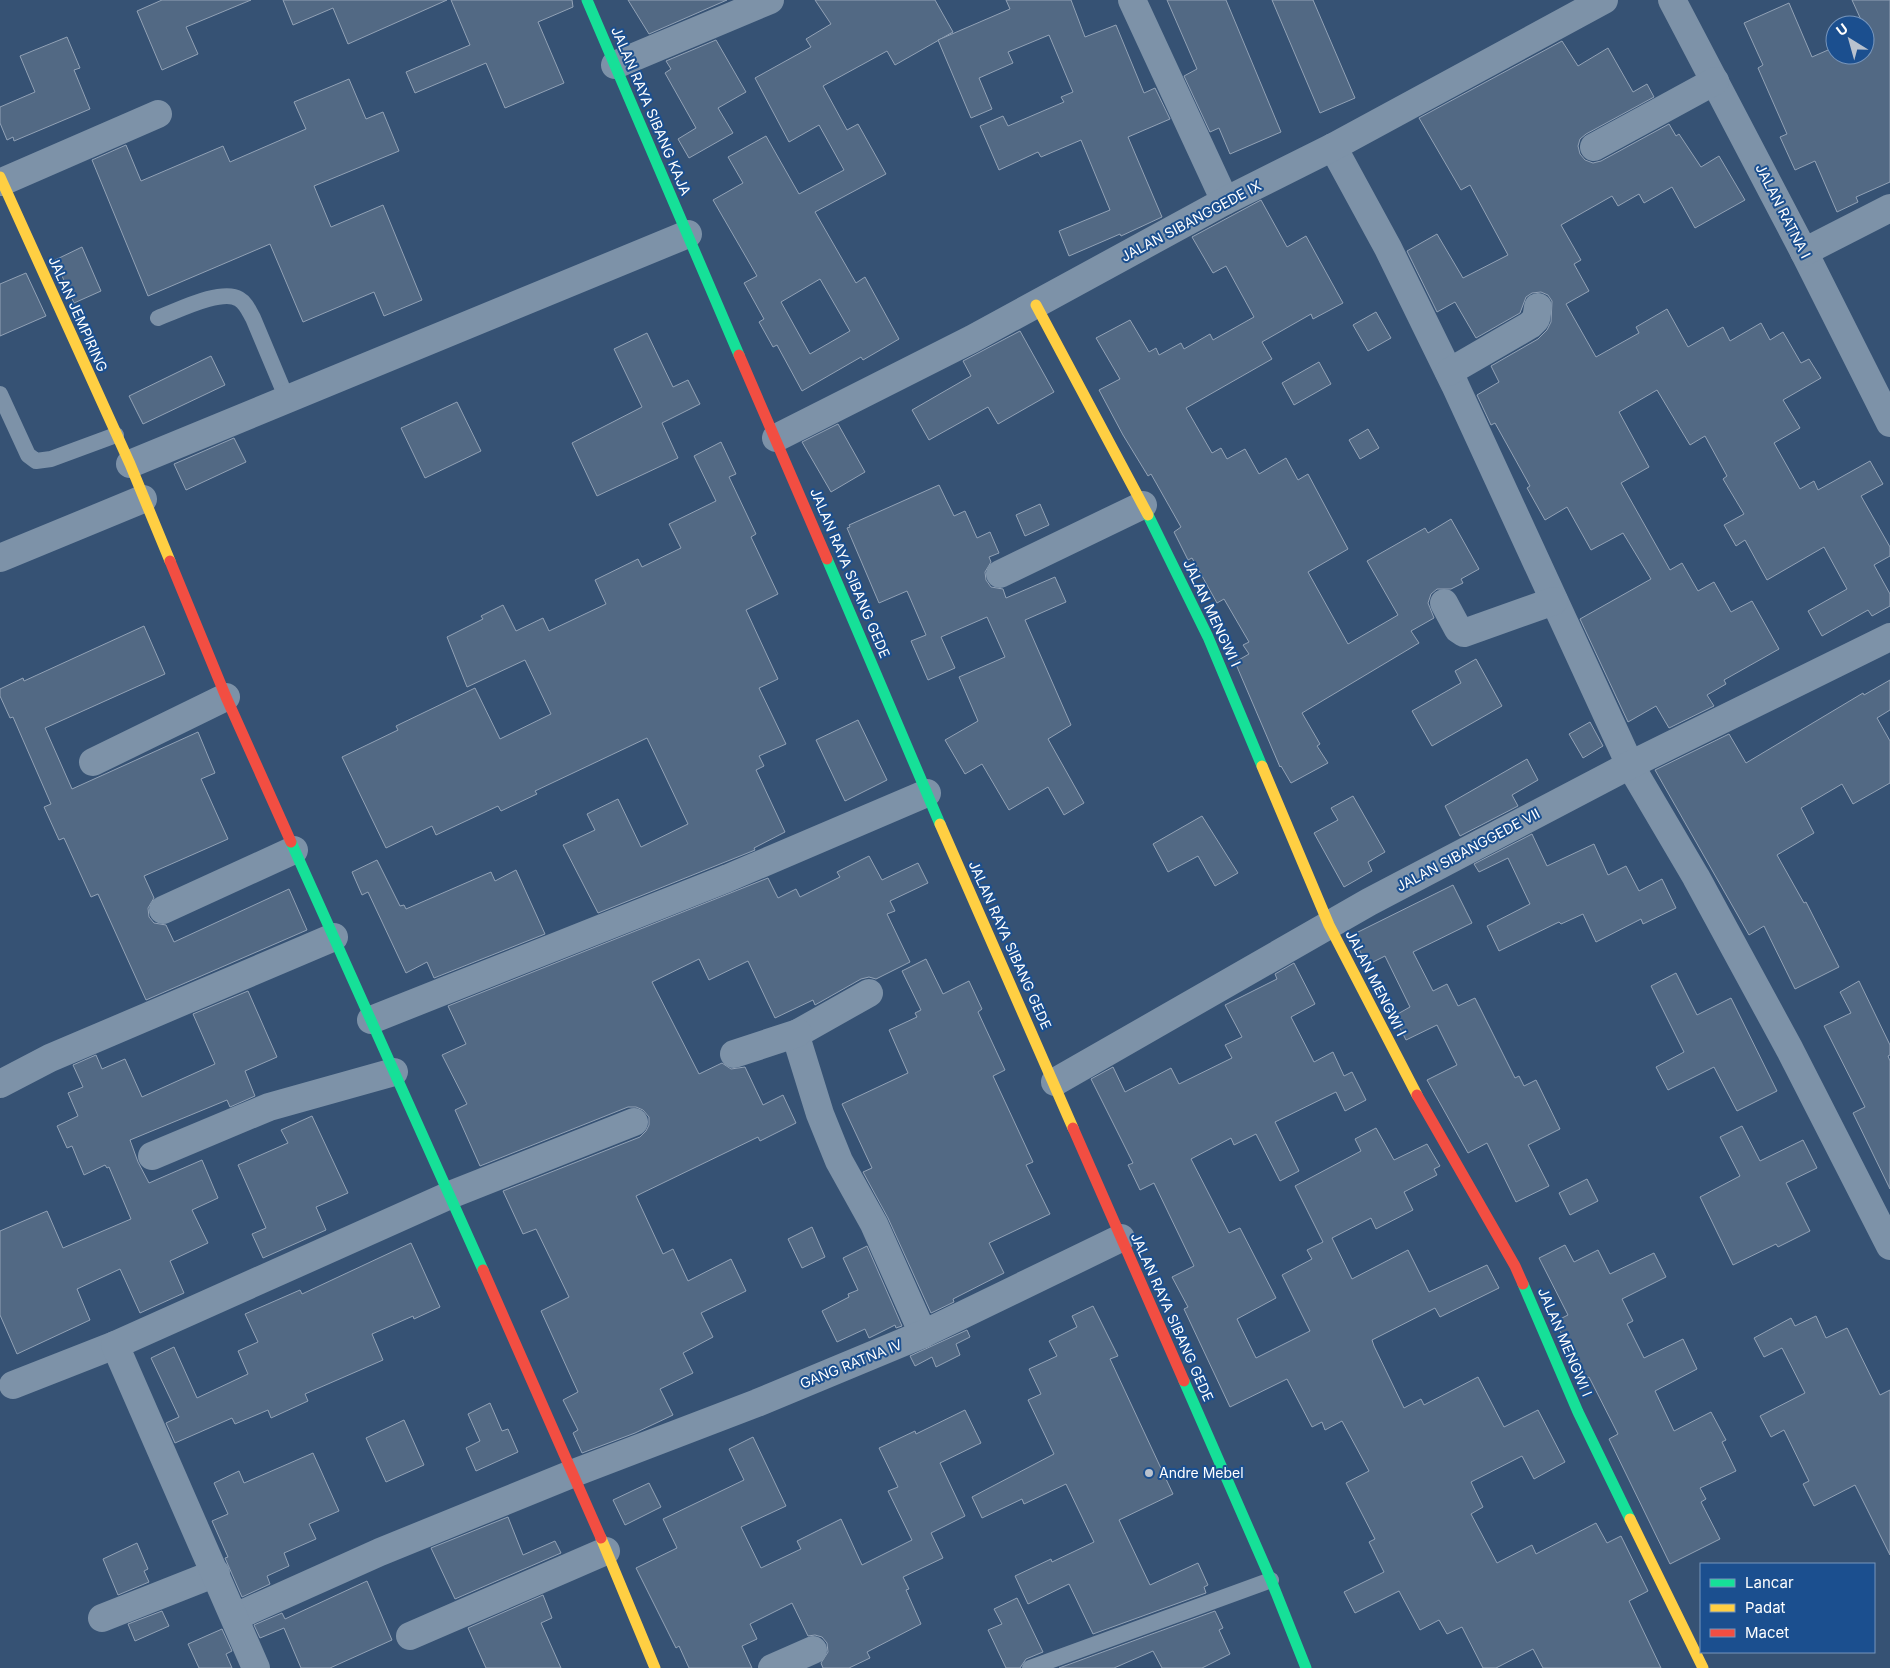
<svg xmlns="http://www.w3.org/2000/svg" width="1890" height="1668" font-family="Inter,sans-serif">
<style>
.building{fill:#526984;stroke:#92a2b6;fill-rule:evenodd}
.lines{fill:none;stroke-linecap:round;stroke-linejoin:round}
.lane{stroke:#7d92a8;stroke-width:16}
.street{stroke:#7d92a8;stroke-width:28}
.fast{stroke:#16e098;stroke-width:11}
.slow{stroke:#ffcf43;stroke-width:11}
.jam{stroke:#f24e42;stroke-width:11}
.poi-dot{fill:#b9c2ce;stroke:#1b4f8f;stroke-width:2}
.labels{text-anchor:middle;stroke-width:4;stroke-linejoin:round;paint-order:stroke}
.street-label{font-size:14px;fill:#fff;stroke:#1b4f8f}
.poi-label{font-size:14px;fill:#fff;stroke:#1b4f8f;text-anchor:start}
</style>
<rect width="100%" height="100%" fill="#365274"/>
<!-- building -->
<g class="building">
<path d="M162 0H251L186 27 198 54 162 70 137 11Z"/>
<path d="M283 0H447L348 44 333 8 293 25Z"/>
<path d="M451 0H572L573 7 538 22 564 83 505 108 486 63 415 93 406 72 470 45Z"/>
<path d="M628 0H727L649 34Z"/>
<path d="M815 0H935L953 32 895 65 887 51 823 86 847 130 858 124 886 174 815 212 856 283 865 277 899 339 863 360 861 357 802 391 777 345 773 347 759 322 764 319 744 283 757 276 713 200 743 183 728 157 766 136 799 194 844 170 819 125 789 142 755 78 811 47 806 39 831 24ZM820 279 850 331 810 354 781 302Z"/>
<path d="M1006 0H1071L1085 37 1116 25 1144 93 1155 88 1170 119 1128 137 1162 217 1121 236 1120 234 1069 256 1059 231 1110 210 1081 140 1041 157 1038 152 999 170 980 126 1003 116 1008 126 1064 102 1061 97 1073 92 1049 35 1008 52 1013 63 979 78 992 109 971 118 938 40 1010 9Z"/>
<path d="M1167 0H1226L1281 132 1230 154 1219 128 1210 132 1184 76 1197 69Z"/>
<path d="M1272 0H1313L1355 98 1320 113Z"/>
<path d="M1852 0H1890V182L1856 197 1858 202 1837 212 1815 161 1795 170 1780 137 1787 134 1758 68 1763 65 1744 23 1789 3 1812 57 1835 47V55H1865V34L1867 33Z"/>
<path d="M67 37 80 68 74 70 90 109 14 141 13 137 7 140 0 123V107L35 92 20 56Z"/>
<path d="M716 40 746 92 718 108 733 133 689 158 678 139 696 128 665 73 671 69 666 61Z"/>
<path d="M1562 41 1578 66 1608 48 1633 92 1647 84 1654 97 1586 134 1580 139 1578 146 1580 154 1585 160 1593 163 1601 161 1669 124 1676 136 1679 134 1701 167 1719 156 1745 200 1695 228 1672 187 1644 203 1639 194 1618 206 1612 196 1561 225 1581 260 1574 264 1589 291 1566 304 1596 357 1639 333 1636 327 1667 309 1688 347 1723 327 1730 341 1761 323 1770 340 1783 332 1801 363 1809 359 1821 378 1783 400 1800 428 1774 443 1800 489 1814 481 1818 490 1870 461 1883 484 1861 496 1890 547V556L1874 565 1890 594V606L1872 616 1868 610 1822 636 1808 611 1847 589 1824 547 1767 580 1745 540 1736 546 1724 525 1744 514 1723 479 1727 476 1705 436 1690 445 1657 390 1619 412 1649 467 1621 483 1670 570 1682 563 1698 591 1714 582 1731 612 1752 601 1779 649 1724 680 1726 684 1707 695 1714 706 1669 728 1656 706 1628 722 1580 619 1651 579 1623 533 1591 550 1567 507 1545 520 1527 488 1530 486 1495 423 1491 425 1477 395 1499 382 1491 366 1538 339 1547 330 1551 322 1552 301 1548 295 1541 292 1532 293 1526 297 1520 313 1476 338 1455 302 1437 312 1407 251 1437 234 1463 278 1508 255 1470 185 1461 190 1419 118Z"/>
<path d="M349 79 366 119 383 112 399 151 314 186 331 227 383 205 422 300 384 316 374 292 303 322 270 244 148 296 92 160 126 145 141 181 223 146 230 162 306 129 294 102Z"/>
<path d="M1261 200 1287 247 1306 236 1343 303 1313 319 1311 314 1262 342 1272 359 1186 408 1212 453 1221 448 1227 459 1245 449 1259 474 1286 458 1298 480 1308 474 1348 549 1308 572 1348 644 1398 615 1367 561 1425 528 1428 533 1451 519 1479 569 1461 579 1463 583 1451 589H1437L1431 594 1428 603 1434 618 1411 631 1419 643 1302 713 1320 744 1317 746 1328 763 1291 783 1281 766 1280 767 1235 662 1249 654 1243 645 1249 642 1224 599 1217 603 1192 558 1188 560 1174 532 1181 527 1151 474 1148 476 1123 435 1099 390 1120 379 1096 338 1130 320 1149 352 1156 348 1159 355 1181 343 1184 349 1210 334 1213 340 1254 317 1226 266 1213 273 1192 237Z"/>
<path d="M82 247 101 291 74 303 55 260Z"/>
<path d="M26 273 46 316 0 336V284Z"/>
<path d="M1376 312 1391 338 1368 351 1353 325Z"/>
<path d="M1020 331 1054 392 998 424 988 407 929 440 912 410 971 376 963 361Z"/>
<path d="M647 333 673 387 688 380 700 404 662 423 678 458 597 496 572 443 642 407 614 349Z"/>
<path d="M211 356 225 385 143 424 129 396Z"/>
<path d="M1319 362 1331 384 1294 405 1282 383Z"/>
<path d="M457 402 481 451 425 478 401 428Z"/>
<path d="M838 424 865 472 831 492 802 442Z"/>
<path d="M1368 429 1379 448 1360 459 1349 440Z"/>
<path d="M234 438 246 462 186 490 174 464Z"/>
<path d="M721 442 736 474 729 477 756 534 751 537 778 594 746 610 778 679 759 688 786 744 759 756 764 766 756 770 785 832 754 848 755 850 598 913 563 845 595 830 587 814 618 799 641 847 688 824 647 738 535 791 537 794 501 811 498 806 436 835 432 826 386 848 342 757 398 730 396 726 475 688 500 739 551 714 525 660 467 687 447 637 483 619 481 616 503 605 516 631 543 618 549 631 606 604 595 580 638 559 642 567 681 548 669 524 716 501 694 456Z"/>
<path d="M939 485 954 516 965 511 977 538 990 532 999 553 989 557 991 562 985 572 986 580 991 587 1003 589 1006 598 1055 577 1066 602 1025 620 1071 725 1048 739 1084 803 1064 815 1048 787 1009 810 982 764 965 774 945 740 978 721 959 677 1005 657 987 617 941 637 955 668 928 680 911 641 926 635 907 591 879 603 847 528 850 527 849 525Z"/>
<path d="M1040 504 1049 525 1025 536 1016 515Z"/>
<path d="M144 626 165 674 45 728 72 789 198 732 215 773 201 779 228 839 144 876 154 898 148 908 149 917 154 923 166 925 174 942 289 889 307 930 146 1000 98 894 91 897 64 838 59 840 44 807 51 804 13 717 10 718 0 696V689L23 678 24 681Z"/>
<path d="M1476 659 1502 706 1432 746 1412 711 1461 683 1455 671Z"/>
<path d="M1890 680V710L1877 718 1890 741V783L1853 804 1842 784 1801 808 1814 833 1777 855 1804 903 1806 902 1839 967 1795 989 1764 926 1749 935 1655 770 1729 734 1746 763 1863 693 1864 695Z"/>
<path d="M858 720 887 780 845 801 816 740Z"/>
<path d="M1590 722 1603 746 1583 758 1569 734Z"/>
<path d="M1527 759 1538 780 1512 795 1518 806 1460 836 1445 806Z"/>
<path d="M1353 796 1385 852 1368 862 1372 871 1344 887 1314 833 1338 820 1331 808Z"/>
<path d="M1202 816 1238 873 1215 886 1198 856 1168 872 1153 844Z"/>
<path d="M1532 834 1547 866 1594 844 1608 875 1626 866 1639 891 1662 879 1676 908 1643 924 1641 919 1596 942 1583 914 1561 924 1559 922 1499 951 1487 926 1530 904 1508 858 1479 872 1474 864Z"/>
<path d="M869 856 882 880 918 863 928 883 890 901 895 911 887 914 910 962 876 979 869 977 861 979 815 1005 813 1000 775 1018 748 961 709 980 699 959 652 982 699 1074 722 1063 731 1069 745 1067 763 1105 783 1095 796 1123 760 1141 758 1137 636 1196 663 1254 673 1249 688 1281 731 1259 746 1291 701 1313 713 1337 683 1353 693 1373 660 1389 673 1415 635 1433 582 1453 573 1433 578 1430 563 1400 578 1392 541 1311 569 1297 536 1229 523 1234 503 1191 640 1137 646 1131 649 1125V1117L643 1110 636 1107H628L480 1166 455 1110 467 1104 442 1055 466 1044 448 1006 768 878 778 898 796 889 800 897 840 877 837 872Z"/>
<path d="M377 860 400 906 404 905 406 909 491 872 495 881 516 870 545 934 434 978 427 962 406 973 368 892 362 895 352 872Z"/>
<path d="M1453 885 1472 923 1413 952 1433 991 1447 984 1458 1006 1475 998 1515 1078 1519 1076 1524 1086 1536 1080 1560 1129 1528 1145 1549 1186 1516 1202 1487 1143 1468 1153 1427 1080 1457 1065 1437 1025 1406 1040 1394 1016 1410 1007 1385 956 1367 965 1352 935Z"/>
<path d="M926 959 943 994 969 981 982 1009 978 1012 1005 1070 993 1076 1033 1162 1026 1165 1050 1214 989 1243 1004 1273 953 1299 954 1302 931 1313 888 1218 863 1172 872 1168 842 1104 908 1073 889 1030 917 1017 915 1013 921 1010 902 971Z"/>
<path d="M1294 963 1315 1004 1291 1017 1314 1062 1333 1052 1344 1076 1352 1072 1366 1100 1345 1111 1336 1092 1275 1122 1299 1171 1280 1181 1256 1134 1234 1145 1231 1138 1191 1159 1229 1233 1240 1228 1276 1298 1237 1319 1256 1358 1310 1331 1282 1275 1312 1259 1307 1250 1323 1242 1295 1186 1361 1151 1355 1139 1376 1128 1394 1160 1427 1144 1440 1166 1434 1169 1437 1175 1404 1192 1413 1210 1376 1229 1371 1218 1332 1238 1352 1279 1408 1250 1429 1292 1487 1265 1499 1288 1440 1317 1435 1308 1372 1340 1374 1346 1404 1408 1421 1399 1424 1405 1478 1377 1504 1427 1538 1410 1565 1462 1534 1479 1522 1456 1471 1482 1483 1507 1471 1514 1497 1563 1532 1545 1536 1554 1596 1523 1607 1543 1621 1536 1648 1591 1629 1601 1661 1668H1543L1533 1649 1496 1668H1483L1462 1627 1447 1634 1439 1620 1420 1630 1399 1591 1355 1613 1344 1592 1384 1572 1369 1542 1375 1539 1346 1483 1369 1471 1342 1421 1325 1430 1322 1422 1312 1427 1287 1379 1230 1407 1184 1309 1188 1307 1172 1277 1194 1266 1154 1183 1140 1190 1128 1165 1133 1163 1091 1079 1113 1067 1125 1092 1171 1068 1179 1084 1232 1058 1225 1045 1242 1037 1225 1005 1277 979 1275 974Z"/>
<path d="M1676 973 1697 1015 1731 998 1777 1091 1737 1111 1714 1067 1668 1090 1656 1067 1684 1052 1651 986Z"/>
<path d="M1859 981 1890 1045V1055L1888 1056 1890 1061V1189L1853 1113 1865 1107 1824 1026 1851 1013 1840 992Z"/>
<path d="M248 991 277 1057 245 1071 255 1096 230 1107 227 1100 130 1140 138 1162 149 1183 202 1160 218 1198 192 1210 208 1243 170 1261 184 1293 140 1313 120 1269 77 1289 90 1320 17 1354 0 1315V1231L47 1211 63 1248 131 1219 109 1167 107 1168 105 1165 84 1175 72 1146 67 1148 57 1126 78 1116 68 1093 83 1087 73 1065 96 1055 102 1069 125 1059 142 1097 215 1064 193 1014Z"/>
<path d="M312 1116 348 1193 316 1207 326 1230 263 1258 252 1234 266 1228 238 1165 288 1143 281 1130Z"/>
<path d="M1742 1126 1760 1161 1803 1140 1817 1168 1786 1183 1810 1231 1778 1247 1776 1244 1733 1265 1700 1197 1740 1176 1720 1137Z"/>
<path d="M1587 1179 1598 1201 1570 1215 1559 1193Z"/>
<path d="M812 1227 825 1257 802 1268 788 1239Z"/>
<path d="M411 1243 440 1307 414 1319 413 1316 372 1334 383 1360 305 1394 308 1401 271 1418 268 1410 235 1424 232 1418 175 1443 166 1423 179 1417 151 1358 174 1347 197 1398 248 1374 238 1351 258 1342 245 1314 300 1290 302 1294Z"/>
<path d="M1565 1245 1574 1262 1598 1250 1610 1274 1654 1253 1666 1277 1622 1299 1633 1321 1627 1324 1644 1358 1683 1339 1697 1369 1655 1391 1674 1431 1711 1412 1726 1440 1722 1442 1736 1471 1700 1488 1706 1499 1701 1502 1720 1539 1670 1564 1609 1439 1618 1434 1589 1377 1581 1381 1556 1321 1568 1315 1539 1258Z"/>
<path d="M867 1246 902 1326 896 1328 895 1325 869 1338 865 1329 837 1342 822 1311 849 1297 848 1294 858 1290 843 1258Z"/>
<path d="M1093 1306 1118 1356 1110 1359 1173 1494 1119 1520 1150 1585 1198 1563 1208 1585 1204 1587 1206 1593 1093 1634 1069 1584 1028 1604 1015 1576 1051 1559 1052 1562 1094 1542 1066 1484 1024 1504 1022 1499 982 1518 972 1497 1054 1454 1028 1400 1041 1394 1029 1369 1057 1356 1049 1341 1077 1327 1072 1316Z"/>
<path d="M1816 1316 1826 1338 1847 1328 1880 1395 1890 1390V1555L1855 1485 1814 1506 1803 1484 1809 1481 1784 1430 1771 1437 1760 1416 1805 1393 1782 1348 1764 1357 1754 1338 1791 1318 1795 1326Z"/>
<path d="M967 1330 970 1337 956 1344 960 1355 936 1367 932 1357 915 1366 910 1356Z"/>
<path d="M490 1403 502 1431 508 1429 518 1452 476 1471 466 1448 480 1441 468 1414Z"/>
<path d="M965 1410 981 1443 940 1463 965 1516 931 1533 943 1558 903 1577 909 1589 906 1590 921 1624 867 1652 870 1658 849 1668H823L821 1663 828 1652 827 1643 822 1637 815 1635 808 1636 792 1603 750 1624 757 1639 742 1646 752 1668H689L679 1646 676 1648 636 1568 677 1548 663 1519 744 1480 729 1449 753 1437 786 1506 741 1527 761 1568 801 1549 797 1541 841 1519 862 1565 912 1540 888 1491 898 1487 879 1448 915 1431 916 1434Z"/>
<path d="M404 1420 424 1465 386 1482 366 1438Z"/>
<path d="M313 1453 339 1511 309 1524 316 1539 284 1553 289 1566 267 1576 270 1584 242 1597 225 1558 228 1557 212 1521 228 1514 214 1483 239 1471 244 1483Z"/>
<path d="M649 1483 661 1507 625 1525 613 1500Z"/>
<path d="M508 1517 523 1555 555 1541 561 1553 455 1599 431 1548Z"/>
<path d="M137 1543 148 1569 144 1571 149 1582 118 1595 103 1559Z"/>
<path d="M367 1581 392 1640 330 1668H301L284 1628 260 1638 254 1625 282 1613 285 1619Z"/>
<path d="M543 1595 552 1618 541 1623 561 1668H486L468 1628Z"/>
<path d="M1017 1598 1043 1652 1026 1659 1020 1668H1006L988 1630 1002 1624 994 1609Z"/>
<path d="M162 1611 169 1626 135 1641 128 1624Z"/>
<path d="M1215 1611 1223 1628 1219 1630 1230 1654 1202 1668H1162L1153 1651 1114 1668H1059Z"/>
<path d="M222 1629 232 1651 226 1654 232 1668H199L188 1644Z"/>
</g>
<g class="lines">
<!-- lane -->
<g class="lane">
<path d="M158 318C177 311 222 288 239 299 246 303 249 311 253 318L287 399"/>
<path d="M0 394 28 455 36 461 51 459 116 435"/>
<path d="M1030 1668 1271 1580"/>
</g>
<!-- street -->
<g class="street">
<path d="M1132 0 1225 201"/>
<path d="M1672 0 1804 252 1890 423"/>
<path d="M615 65 770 0"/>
<path d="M1333 147 1388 248 1455 385 1630 765 1696 877 1790 1050 1890 1246"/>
<path d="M1594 147 1715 81"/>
<path d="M2 182 158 114"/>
<path d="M1804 252 1890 208"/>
<path d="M1449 372 1530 325 1536 319 1538 307"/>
<path d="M776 438 972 339 1225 201 1333 147 1604 0"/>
<path d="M130 464 688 234"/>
<path d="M0 558 143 499"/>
<path d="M1000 574 1143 505"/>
<path d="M1444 603 1458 629 1464 633 1554 601"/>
<path d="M93 762 226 697"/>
<path d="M163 910 294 850"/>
<path d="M869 993 798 1033V1043L820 1114 839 1161 874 1224 923 1334"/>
<path d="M371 1020 728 878 927 793"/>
<path d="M734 1054 798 1033"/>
<path d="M1055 1082 1369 902 1630 765 1890 637"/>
<path d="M0 1084 50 1058 334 937"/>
<path d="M152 1156 269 1107 394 1072"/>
<path d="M13 1385 115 1345"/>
<path d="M235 1617 380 1552 574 1473 757 1403 923 1334 1121 1238"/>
<path d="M102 1618 216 1573"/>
<path d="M410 1636 606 1551"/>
<path d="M256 1668 115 1345 450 1195 634 1122"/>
<path d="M772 1668 813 1650"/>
</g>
<!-- fast -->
<g class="fast">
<path d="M587 0 739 355"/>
<path d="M1148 515 1208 637 1262 766"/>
<path d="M827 559 940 824"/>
<path d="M291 842 483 1270"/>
<path d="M1523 1284 1578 1412 1630 1519"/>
<path d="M1184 1381 1271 1580 1306 1668"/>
</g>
<!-- slow -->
<g class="slow">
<path d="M0 177 130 464 170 561"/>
<path d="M1036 305 1148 515"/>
<path d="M1262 766 1329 925 1417 1095"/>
<path d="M940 824 1073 1128"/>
<path d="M1630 1519 1703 1668"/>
<path d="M601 1538 655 1668"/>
</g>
<!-- jam -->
<g class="jam">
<path d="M739 355 827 559"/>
<path d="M170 561 226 697 291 842"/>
<path d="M1417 1095 1515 1266 1523 1284"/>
<path d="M1073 1128 1184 1381"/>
<path d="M483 1270 601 1538"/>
</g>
</g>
<!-- markers -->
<circle class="poi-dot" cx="1149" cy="1473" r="5"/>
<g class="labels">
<!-- street labels -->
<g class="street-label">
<text transform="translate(651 111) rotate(67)" y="5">JALAN RAYA SIBANG KAJA</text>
<text transform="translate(1783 211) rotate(63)" y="5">JALAN RATNA I</text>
<text transform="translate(1191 221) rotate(-28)" y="5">JALAN SIBANGGEDE IX</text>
<text transform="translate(78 314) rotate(66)" y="5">JALAN JEMPIRING</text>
<text transform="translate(850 573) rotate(67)" y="5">JALAN RAYA SIBANG GEDE</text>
<text transform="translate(1212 613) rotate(65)" y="5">JALAN MENGWI I</text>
<text transform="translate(1468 850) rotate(-28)" y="5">JALAN SIBANGGEDE VII</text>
<text transform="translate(1010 945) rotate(66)" y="5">JALAN RAYA SIBANG GEDE</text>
<text transform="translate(1376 983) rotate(63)" y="5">JALAN MENGWI I</text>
<text transform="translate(1172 1317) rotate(66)" y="5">JALAN RAYA SIBANG GEDE</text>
<text transform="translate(1565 1342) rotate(67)" y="5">JALAN MENGWI I</text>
<text transform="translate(851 1364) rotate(-22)" y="5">GANG RATNA IV</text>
</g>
<!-- poi labels -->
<g class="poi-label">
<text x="1159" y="1478">Andre Mebel</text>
</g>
</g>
<!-- legend -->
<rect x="1700" y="1563" width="175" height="90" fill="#1b4f8f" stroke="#7695bc"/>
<rect x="1710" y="1579" width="25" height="8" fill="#16e098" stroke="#7695bc"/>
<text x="1745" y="1588" font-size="15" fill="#ffffff">Lancar</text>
<rect x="1710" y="1604" width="25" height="8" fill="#ffcf43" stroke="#7695bc"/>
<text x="1745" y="1613" font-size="15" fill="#ffffff">Padat</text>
<rect x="1710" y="1629" width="25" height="8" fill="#f24e42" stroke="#7695bc"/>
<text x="1745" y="1638" font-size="15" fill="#ffffff">Macet</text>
<!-- north arrow -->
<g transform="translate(1850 40) rotate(323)"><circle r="24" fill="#1b4f8f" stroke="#7695bc"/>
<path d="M0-4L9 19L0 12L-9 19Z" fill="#b9c2ce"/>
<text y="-8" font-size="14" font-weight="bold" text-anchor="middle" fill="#ffffff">U</text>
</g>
</svg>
